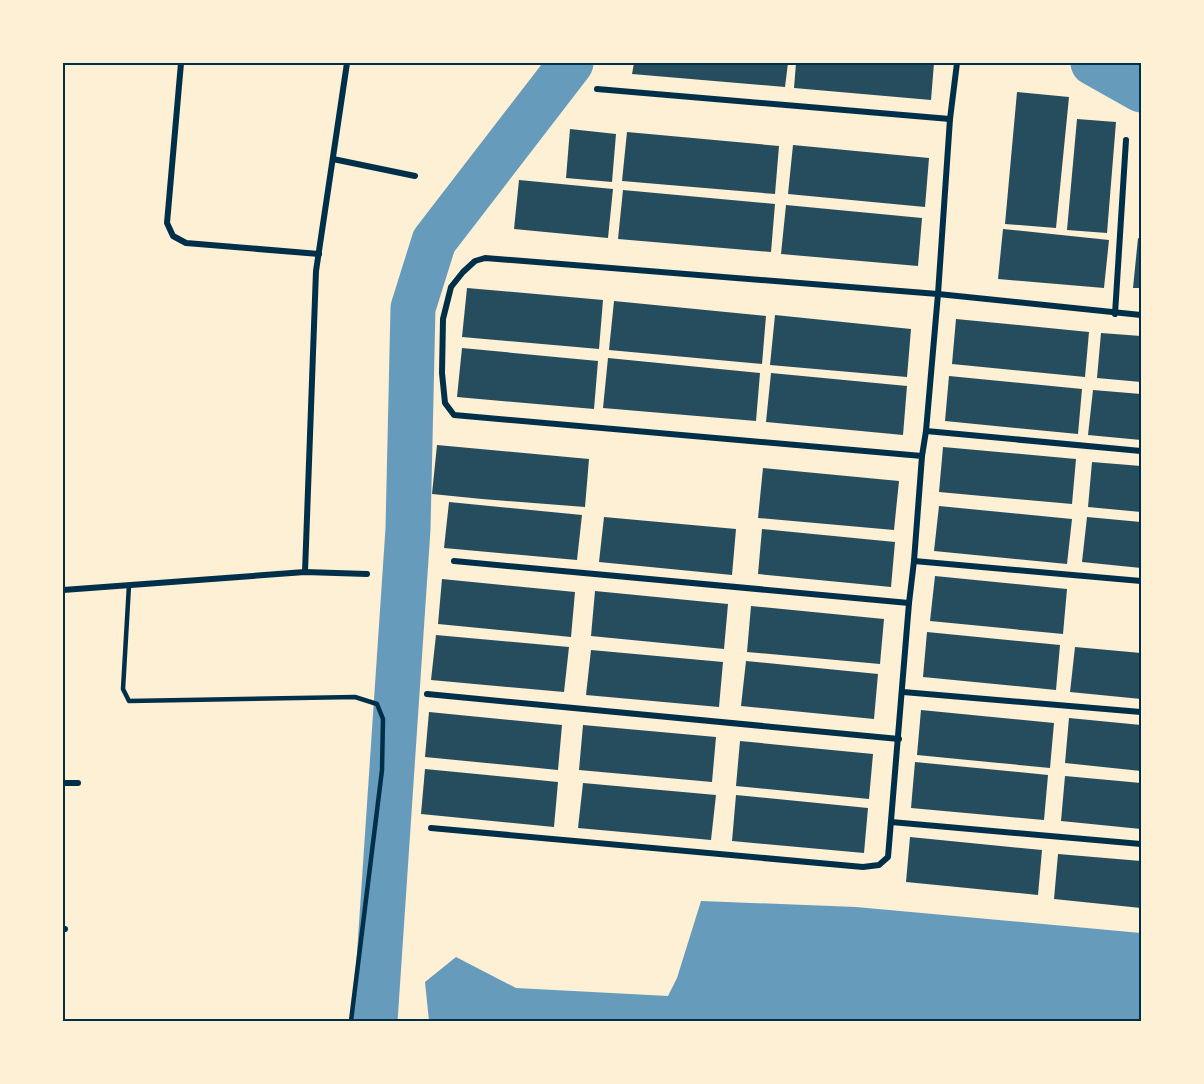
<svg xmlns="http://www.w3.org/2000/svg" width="1204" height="1084" font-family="Merriweather,serif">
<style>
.water{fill:#669bbc}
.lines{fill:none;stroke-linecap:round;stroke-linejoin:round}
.river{stroke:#669bbc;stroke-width:45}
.building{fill:#264d5e}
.service{stroke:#003049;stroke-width:4.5}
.minor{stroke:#003049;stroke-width:6}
.neatline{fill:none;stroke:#003049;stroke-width:2}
</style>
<rect width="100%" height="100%" fill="#fdf0d5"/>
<!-- water -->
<path class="water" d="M701 901 856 907 1141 933V1021H429L425 982 456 957 516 988 668 996 677 978Z"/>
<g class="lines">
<!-- river -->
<g class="river">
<path d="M1093 63 1141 90"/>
<path d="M375 1021 408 529 413 308 434 241 571 63"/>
</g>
</g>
<!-- building -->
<g class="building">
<path d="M634 63H788L785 87 632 74Z"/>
<path d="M796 63H934L931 100 794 88Z"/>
<path d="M1017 92 1069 97 1056 228 1005 224Z"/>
<path d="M1077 119 1116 122 1107 233 1067 230Z"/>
<path d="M570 129 616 134 612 182 566 178Z"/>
<path d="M627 132 779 146 775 194 622 181Z"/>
<path d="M793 145 929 158 925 207 788 194Z"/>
<path d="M519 180 613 189 608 238 514 229Z"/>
<path d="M623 190 775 204 771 252 618 239Z"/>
<path d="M786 205 922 218 918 266 781 254Z"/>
<path d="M1003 229 1109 240 1104 288 998 279Z"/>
<path d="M1138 238 1141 239V288H1133Z"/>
<path d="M467 288 603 300 599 349 462 337Z"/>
<path d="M614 301 766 316 762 364 609 350Z"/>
<path d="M775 315 911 329 907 377 770 365Z"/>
<path d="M956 319 1089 332 1085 377 952 364Z"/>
<path d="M1101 333 1141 336V382L1097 378Z"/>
<path d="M462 348 598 361 594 409 457 397Z"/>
<path d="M608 358 760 373 756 421 603 408Z"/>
<path d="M771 373 907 386 903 435 766 422Z"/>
<path d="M949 376 1082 389 1078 434 945 421Z"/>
<path d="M1093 390 1141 394V440L1088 435Z"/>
<path d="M437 445 589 459 585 507 482 499 432 494Z"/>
<path d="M943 447 1076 459 1072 504 939 492Z"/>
<path d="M1092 462 1141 466V512L1088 507Z"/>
<path d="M763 468 899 481 894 530 758 518Z"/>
<path d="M449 502 582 515 577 560 444 548Z"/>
<path d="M939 506 1072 519 1067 564 934 551Z"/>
<path d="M604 517 736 529 732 575 599 562Z"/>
<path d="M1087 517 1141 522V568L1082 562Z"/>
<path d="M762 529 895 542 891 587 758 574Z"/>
<path d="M935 576 1067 589 1063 634 930 621Z"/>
<path d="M442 579 575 592 571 637 438 624Z"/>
<path d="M595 591 728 604 724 649 591 636Z"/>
<path d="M751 606 884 619 880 664 747 652Z"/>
<path d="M927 632 1060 645 1056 690 923 677Z"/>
<path d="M436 635 569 647 564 692 431 680Z"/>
<path d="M1075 647 1141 653V699L1070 692Z"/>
<path d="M591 650 723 662 719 707 586 695Z"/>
<path d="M746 661 878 674 874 719 741 706Z"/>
<path d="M921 710 1054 723 1050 768 917 755Z"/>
<path d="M429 712 562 725 558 770 425 757Z"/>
<path d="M1069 718 1141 725V771L1065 763Z"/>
<path d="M583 725 716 737 712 782 579 770Z"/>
<path d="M740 741 873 754 869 799 736 786Z"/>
<path d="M915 762 1048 775 1044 820 911 808Z"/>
<path d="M425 769 558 782 554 827 421 814Z"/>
<path d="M1065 776 1141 783V829L1061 821Z"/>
<path d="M583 783 716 795 711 840 578 828Z"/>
<path d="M736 795 868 808 864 853 732 841Z"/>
<path d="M910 837 1042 850 1038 895 906 882Z"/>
<path d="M1058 854 1141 861V908L1054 899Z"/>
</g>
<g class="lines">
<!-- service -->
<path class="service" d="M129 585 123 689 129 701 355 697 377 704 383 719 382 770 351 1021"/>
<!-- minor -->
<g class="minor">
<path d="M181 63 167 223 173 236 186 243 319 254"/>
<path d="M597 89 950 119"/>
<path d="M333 159 415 176"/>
<path d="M1115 314 1126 140"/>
<path d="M926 431 1141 451"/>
<path d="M922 456 454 415 445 403 442 373 443 319 451 287 463 272 475 261 485 258 938 294 1141 315"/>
<path d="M454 561 909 603"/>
<path d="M914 561 1141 581"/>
<path d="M305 572 316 271 347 63"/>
<path d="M63 590 305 572 367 574"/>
<path d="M903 692 1141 712"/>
<path d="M427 694 899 739"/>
<path d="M63 783H78"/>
<path d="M891 822 1141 844"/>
<path d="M431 828 863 867 879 865 888 857 909 603 914 561 922 456 926 431 938 294 950 119 957 63"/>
<path d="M63 929H65"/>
</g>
</g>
<!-- border -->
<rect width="1204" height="1084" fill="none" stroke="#fdf0d5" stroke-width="129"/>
<rect x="64" y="64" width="1076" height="956" class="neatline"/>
</svg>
